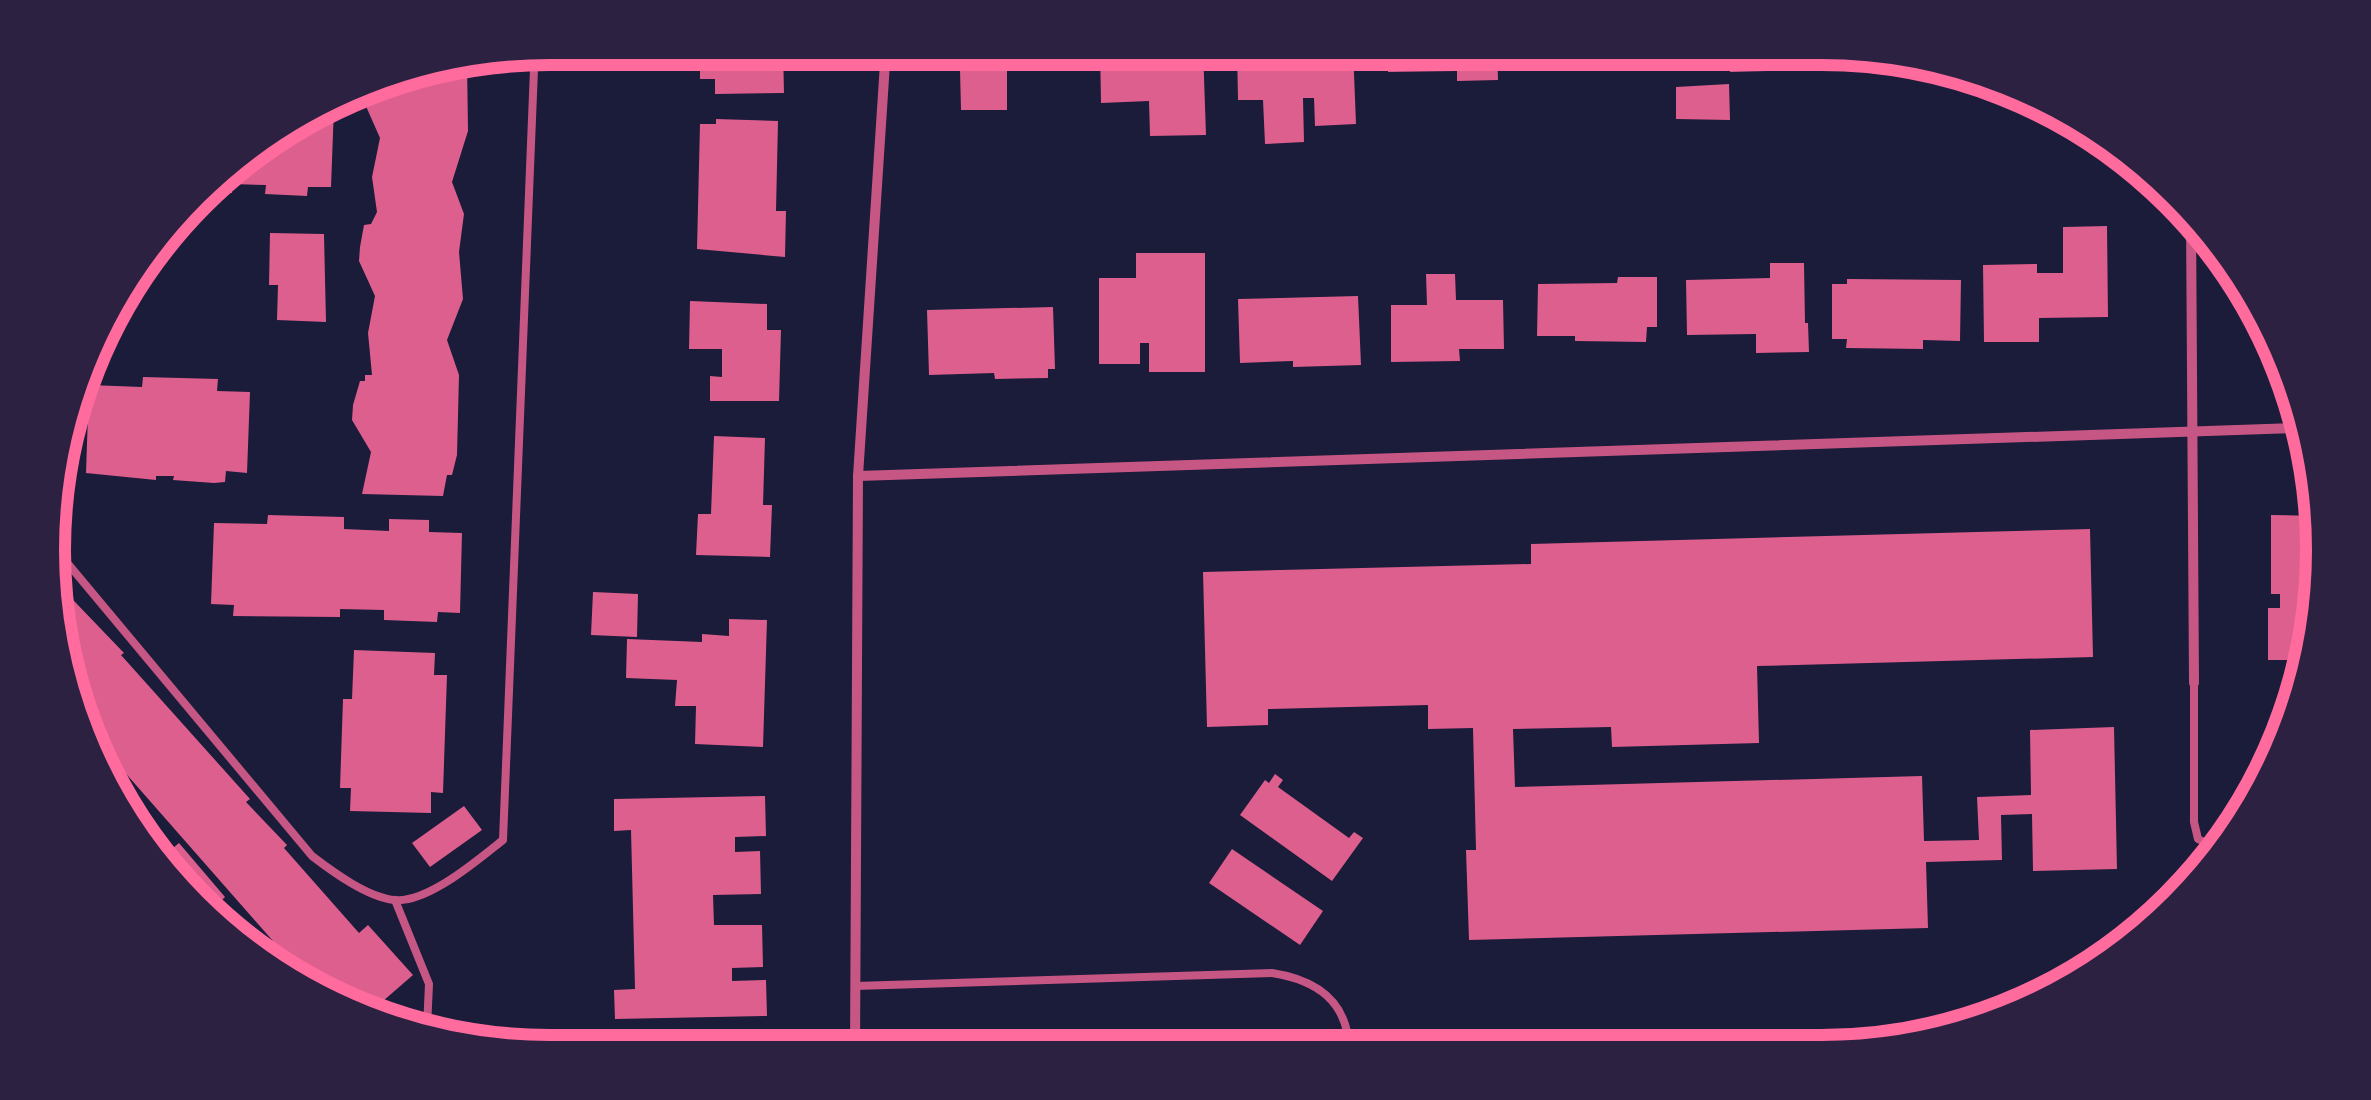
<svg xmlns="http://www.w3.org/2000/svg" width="2371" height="1100" font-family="'Work Sans',sans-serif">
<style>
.building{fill:#dd5f8e}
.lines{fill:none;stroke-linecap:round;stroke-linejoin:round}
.service{stroke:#c65784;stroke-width:8}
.minor{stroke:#c65784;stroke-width:10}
.rim{fill:none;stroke:#ff6b9d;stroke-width:12}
</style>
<rect width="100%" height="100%" fill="#1b1b3a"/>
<!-- building -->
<g class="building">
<path d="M715 48H783L784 93 715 94V79H700V60H715Z"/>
<path d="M964 48H1070L1071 69 1007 70V110H961L960 70H964Z"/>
<path d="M1100 48H1203L1206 135 1150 136 1149 101 1101 103Z"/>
<path d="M1237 48H1353L1356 124 1315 126 1314 98H1303L1304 142 1265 144 1263 100H1238Z"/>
<path d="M1377 48H1497L1498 80 1457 81V71L1388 72V56H1377Z"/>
<path d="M1536 48H1648L1649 58 1536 61Z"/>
<path d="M1678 48H1806V58H1768V71L1730 72 1729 59 1678 61Z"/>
<path d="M1870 57 1919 67V70L1870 71Z"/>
<path d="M467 61 468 131 452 182 464 214 459 252 463 299 447 340 459 375 457 455 452 475H447L443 496 362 494 371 452 352 420 353 405 360 381H365V375H372L368 333 375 296 359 261 360 247 364 225 371 224 377 212 372 177 380 138 365 104 366 87 388 74Z"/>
<path d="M1729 84 1730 120 1676 119V87Z"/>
<path d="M331 107H334L331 187H308L307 196 265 194 266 185 232 184V193L203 191 219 172Z"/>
<path d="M716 119 778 121 776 211H786L785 257 697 249 700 124H716Z"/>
<path d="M2107 226 2108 317 2039 318V342H1984L1983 265 2037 264V273H2063V227Z"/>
<path d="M270 233 324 234 326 322 277 320 278 285H269Z"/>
<path d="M1136 253H1205V372H1149V343H1140V364H1099V278H1136Z"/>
<path d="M1770 263H1804L1805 323H1808L1809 352 1756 353V334L1687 335 1686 280 1770 278Z"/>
<path d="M1426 274H1455L1456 300H1503L1504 349H1459L1460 361 1391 362V305H1427Z"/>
<path d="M1618 277H1657V327H1647L1646 342 1575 341V336H1537L1538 284 1617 283Z"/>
<path d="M1847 279 1961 280 1960 341 1923 340V349L1846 348 1847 339H1832V284H1847Z"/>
<path d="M1358 296 1361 365 1293 367V361L1240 363 1238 299Z"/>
<path d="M690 301 767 304V330H781L779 401H710V376L722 377V349H689Z"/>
<path d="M1053 307 1055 369H1048V378L995 379 994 373 929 375 927 310Z"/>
<path d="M143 377 218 379 217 391 250 392 247 473 226 471 225 482 214 483 173 480 174 476H156V480L86 473 89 385 142 387Z"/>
<path d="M714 436 765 438 763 505H772L770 557 696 555 698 514H711Z"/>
<path d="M268 515 344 517V529L389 531V519L429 520V532L462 533 460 613 438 612 437 622 384 620V610L340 609V617L233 616 234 605 211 604 214 523 267 524Z"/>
<path d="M2271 515 2317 516 2323 549 2303 653H2289V660H2268V608H2280V594H2271Z"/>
<path d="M2090 529 2093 657 1757 666 1759 743 1612 747 1611 727 1513 729 1515 787 1922 776 1924 841 1979 840 1977 797 2031 795 2030 730 2114 727 2117 869 2033 871 2032 814 2001 815 2002 860 1926 862 1928 928 1469 940 1466 850H1476L1473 728 1428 729V705L1268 709V725L1207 727 1203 572 1531 564V544Z"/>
<path d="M53 579 124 653 121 655 250 799 246 802 287 845 284 848 359 933 368 925 413 975 368 1014 358 1004 351 1010 259 953 273 941 92 735 52 616Z"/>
<path d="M593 592 638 594 637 637 591 635Z"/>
<path d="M729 619 767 620 763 747 695 744 696 706H675L677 680 626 678 627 639 702 642V634L729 636Z"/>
<path d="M354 650 435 653 434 675H447L443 793 431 792V813L350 811 351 788H340L343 699H352Z"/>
<path d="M1275 774 1283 780 1278 787 1349 838 1354 832 1363 838 1332 881 1240 815 1265 780 1269 783Z"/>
<path d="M765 796 766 836 735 837V852L760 851 761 894 713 895 714 925H762L763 967 732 968V981L766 980 767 1016 615 1019 614 990 635 989 631 830 614 831V799Z"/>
<path d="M464 806 482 830 430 867 412 843Z"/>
<path d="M179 843 225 897 217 905 234 925 225 932 161 858Z"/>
<path d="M1232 849 1323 911 1300 945 1209 883Z"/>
</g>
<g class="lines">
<!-- service -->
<g class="service">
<path d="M54 547 312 856C333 872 367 897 394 900 427 904 479 859 503 840L534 69 532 51"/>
<path d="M2194 683V822L2198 839 2212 846H2225"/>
<path d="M395 900 429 984 427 1028"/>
<path d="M855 986 1272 973C1317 980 1348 1001 1349 1050"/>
</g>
<!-- minor -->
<g class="minor">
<path d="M2191 217 2194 683"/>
<path d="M858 476 2299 428"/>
<path d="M855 1051 858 476 886 48"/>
</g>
</g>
<!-- crop -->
<path d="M0 0H2371V1100H0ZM550 65H1821A485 485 0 0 1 2306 550V550A485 485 0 0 1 1821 1035H550A485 485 0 0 1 65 550V550A485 485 0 0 1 550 65Z" fill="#2d2142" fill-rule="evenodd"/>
<path class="rim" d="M550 65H1821A485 485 0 0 1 2306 550V550A485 485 0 0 1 1821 1035H550A485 485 0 0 1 65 550V550A485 485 0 0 1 550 65Z"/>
</svg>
